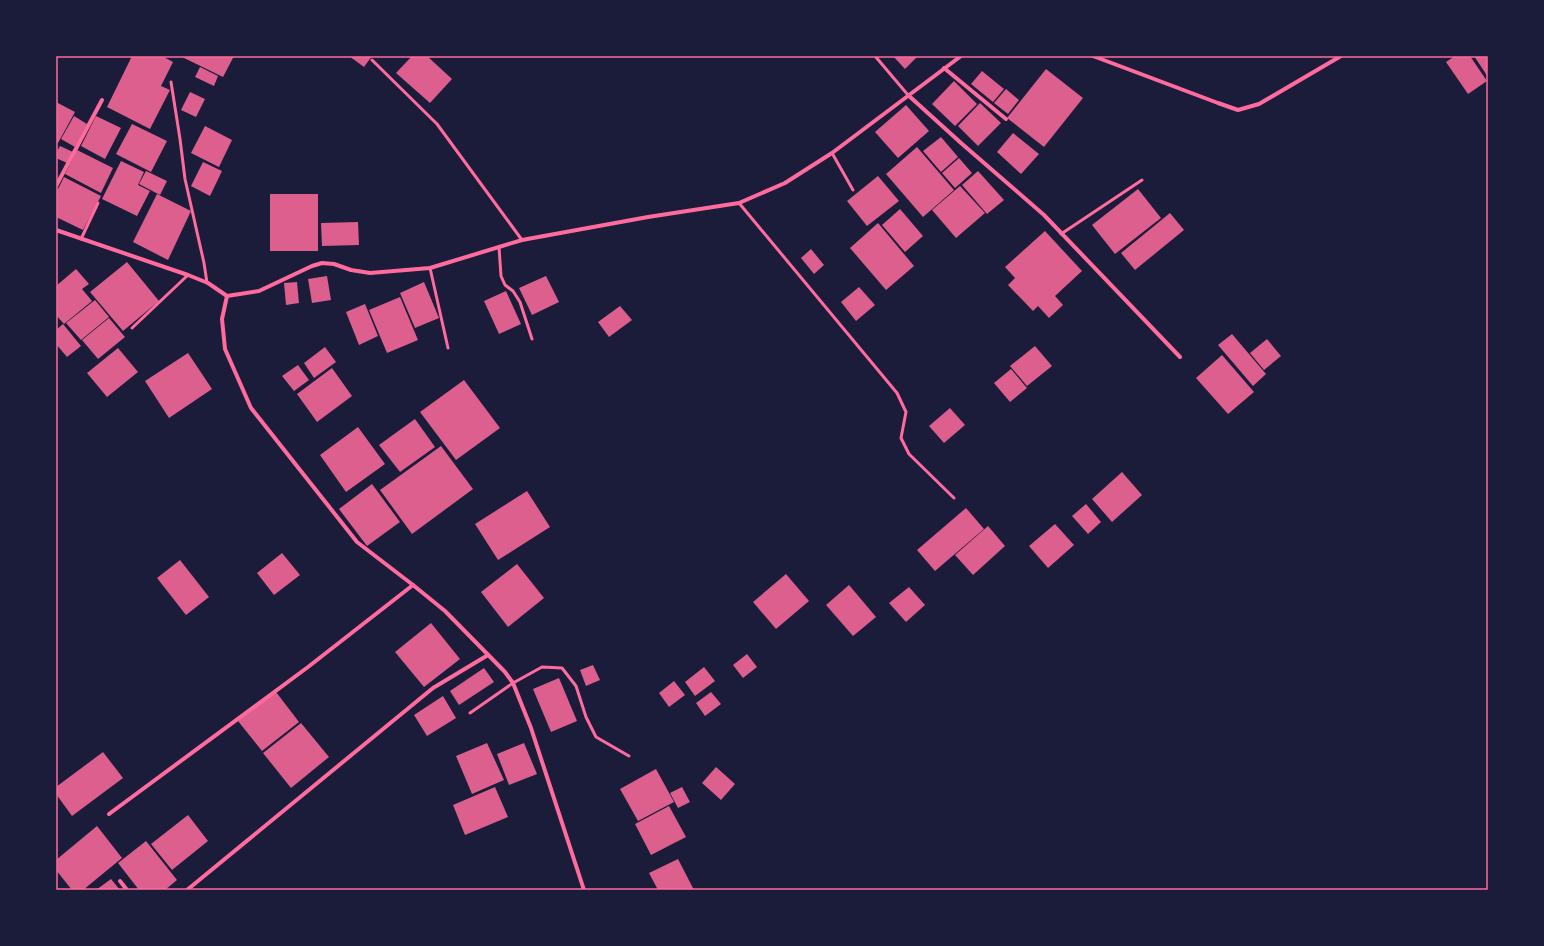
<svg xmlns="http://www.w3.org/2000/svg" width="1544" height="946" font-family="Literata,serif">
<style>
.building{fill:#dd5f8e}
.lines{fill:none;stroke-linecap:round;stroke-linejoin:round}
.service{stroke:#ff6b9d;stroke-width:3}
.minor{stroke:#ff6b9d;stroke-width:4}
.neatline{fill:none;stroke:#ff6b9d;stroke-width:1.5}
</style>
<rect width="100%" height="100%" fill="#1b1b3a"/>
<!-- building -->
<g class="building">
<path d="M132 56H162L173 62 161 86 170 90 150 129 107 107Z"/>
<path d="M180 56H234L223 77Z"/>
<path d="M349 56H372L364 67Z"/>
<path d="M412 56H427L452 79 430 103 396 73Z"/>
<path d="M893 56H918L905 69Z"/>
<path d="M1455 56H1470L1487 81 1468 94 1446 62Z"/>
<path d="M1474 56H1488V77Z"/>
<path d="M200 67 218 76 214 86 195 77Z"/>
<path d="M1046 69 1083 98 1044 147 1007 118Z"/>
<path d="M982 71 1004 89 993 102 971 84Z"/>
<path d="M954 81 977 104 955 126 932 104Z"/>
<path d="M1006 89 1019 100 1008 114 994 103Z"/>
<path d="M190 92 205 99 196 117 181 110Z"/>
<path d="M56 102 75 112 58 143 56 142Z"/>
<path d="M980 103 1001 123 978 146 958 126Z"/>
<path d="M906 105 929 131 898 158 875 132Z"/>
<path d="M74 116 87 124 75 147 61 139Z"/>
<path d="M96 116 121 128 105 159 81 146Z"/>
<path d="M132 124 167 141 151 172 116 154Z"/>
<path d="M205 126 232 140 219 167 191 153Z"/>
<path d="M1013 133 1039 154 1021 174 997 152Z"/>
<path d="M941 137 958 157 941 172 923 151Z"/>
<path d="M60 146 73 152 67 163 56 158V153Z"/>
<path d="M917 147 954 190 923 217 886 174Z"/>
<path d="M77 150 113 168 101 193 65 174Z"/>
<path d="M959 158 972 173 955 188 942 173Z"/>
<path d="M121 161 144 172 138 185 150 191 137 216 102 199Z"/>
<path d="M203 162 222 171 210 196 191 186Z"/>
<path d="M146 171 167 181 160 195 139 184Z"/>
<path d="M978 171 1004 200 987 214 962 185Z"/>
<path d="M878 176 899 201 867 226 847 201Z"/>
<path d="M64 177 101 196 83 230 56 217V193Z"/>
<path d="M960 186 985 213 956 238 932 210Z"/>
<path d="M1138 189 1161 218 1115 254 1092 225Z"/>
<path d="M157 194 191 211 168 260 133 242Z"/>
<rect x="270" y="194" width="48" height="57"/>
<path d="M900 209 923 236 905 252 882 225Z"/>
<path d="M1170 213 1184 230 1135 270 1121 253Z"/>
<path d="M358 222 359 245 322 246 321 223Z"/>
<path d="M878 223 914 266 886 290 850 248Z"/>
<path d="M1045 231 1082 271 1055 296 1063 305 1049 318 1038 306 1033 311 1008 285 1015 278 1005 267Z"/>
<path d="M811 249 824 265 814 274 801 258Z"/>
<path d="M127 262 159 301 123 331 90 292Z"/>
<path d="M76 269 89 284 82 289 92 301 64 324 56 315V286Z"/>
<path d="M327 276 331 300 312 303 308 279Z"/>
<path d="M546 276 559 302 532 315 519 288Z"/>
<path d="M297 282 299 303 286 305 284 283Z"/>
<path d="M424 282 439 318 415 328 400 293Z"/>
<path d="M859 287 875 305 856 321 841 302Z"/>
<path d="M506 291 521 324 499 334 484 301Z"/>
<path d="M400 297 418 340 387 353 369 310Z"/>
<path d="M95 300 109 317 81 340 66 323Z"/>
<path d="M365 304 378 336 359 345 346 312Z"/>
<path d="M620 306 632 320 609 337 598 322Z"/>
<path d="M109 318 125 337 98 359 82 340Z"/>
<path d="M63 324 81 346 67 357 56 344V330Z"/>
<path d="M1232 334 1266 374 1253 386 1218 345Z"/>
<path d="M1267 339 1281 356 1264 370 1250 353Z"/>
<path d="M1035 346 1052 366 1027 386 1010 366Z"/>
<path d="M325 347 336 362 314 378 304 363Z"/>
<path d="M118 348 138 372 107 397 87 373Z"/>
<path d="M188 353 212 389 169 418 145 381Z"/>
<path d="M1222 355 1254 392 1228 414 1196 378Z"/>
<path d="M298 365 309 380 294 391 282 376Z"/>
<path d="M332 368 352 396 317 422 297 394Z"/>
<path d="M1011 369 1027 388 1010 402 994 383Z"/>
<path d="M464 380 500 428 456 460 420 412Z"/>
<path d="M950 408 965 425 944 443 929 426Z"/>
<path d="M415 419 435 447 400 472 379 445Z"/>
<path d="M358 427 385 464 346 492 320 455Z"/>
<path d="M441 446 473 489 412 534 380 490Z"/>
<path d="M1122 472 1142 495 1112 522 1092 499Z"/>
<path d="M372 484 400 522 367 546 339 509Z"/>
<path d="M527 491 550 527 498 560 475 524Z"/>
<path d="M1086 504 1101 522 1088 534 1072 516Z"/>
<path d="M966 508 984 529 935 571 917 550Z"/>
<path d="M1055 524 1074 545 1048 568 1029 546Z"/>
<path d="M988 526 1005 546 973 575 955 555Z"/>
<path d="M282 553 300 575 274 595 257 573Z"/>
<path d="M180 560 209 597 186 615 157 578Z"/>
<path d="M517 564 544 598 508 627 481 592Z"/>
<path d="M786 574 809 601 776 629 753 602Z"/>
<path d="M849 585 876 617 853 636 826 605Z"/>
<path d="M909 587 925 605 906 622 889 603Z"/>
<path d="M431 623 460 659 424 687 395 652Z"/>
<path d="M747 654 757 667 743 678 733 665Z"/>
<path d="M593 665 600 680 586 686 580 670Z"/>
<path d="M704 667 715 681 695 696 685 682Z"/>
<path d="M484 668 494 682 459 705 450 691Z"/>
<path d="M559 678 577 721 551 732 533 689Z"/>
<path d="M674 681 685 695 669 707 659 693Z"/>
<path d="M276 692 299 722 262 751 238 721Z"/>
<path d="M711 692 721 704 705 716 696 703Z"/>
<path d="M443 696 456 718 427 736 414 715Z"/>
<path d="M301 723 329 757 291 788 263 753Z"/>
<path d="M487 743 504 780 472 794 456 756Z"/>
<path d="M524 743 537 774 509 785 497 754Z"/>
<path d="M103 752 123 778 72 816 56 794V787Z"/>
<path d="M716 767 735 784 721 800 702 783Z"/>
<path d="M656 769 674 802 638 821 620 789Z"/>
<path d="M495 787 508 817 465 835 453 805Z"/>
<path d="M682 787 690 802 678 808 670 793Z"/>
<path d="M669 806 686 837 651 855 635 824Z"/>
<path d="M188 815 208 841 172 870 151 844Z"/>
<path d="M97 826 122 858 83 890H72L56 870V860Z"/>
<path d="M146 841 177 880 165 890H139L118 863Z"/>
<path d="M678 859 694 890H658L649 873Z"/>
<path d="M111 879 120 890H96Z"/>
</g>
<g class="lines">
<!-- service -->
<g class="service">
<path d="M875 56 908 95"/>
<path d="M372 60 437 124 522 240"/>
<path d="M171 82 180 139 185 179 204 263 207 283"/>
<path d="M832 153 853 190"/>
<path d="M739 203 897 393 906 412 901 438 909 454 954 498"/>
<path d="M1061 234 1142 180"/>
<path d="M81 239 98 203"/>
<path d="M499 247 501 276 505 285 513 291 520 302 532 339"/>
<path d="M430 268 448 348"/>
<path d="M132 328 188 275"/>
<path d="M470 713 513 683 542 667 562 668 576 686 586 717 596 737 629 756"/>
</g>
<!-- minor -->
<g class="minor">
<path d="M1093 56 1218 103 1238 110 1259 104 1341 56"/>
<path d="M944 68 1006 119"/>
<path d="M908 95 961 143 1044 215 1180 357"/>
<path d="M56 186 102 100"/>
<path d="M56 230 188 275 208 283 227 296 259 291 312 266 322 263 334 264 351 270 370 273 430 268 522 240 648 217 739 203 785 183 832 153 961 56"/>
<path d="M227 296 222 319 225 349 251 408 357 542 413 585 445 611 505 672 513 683 531 728 584 890"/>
<path d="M109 814 308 667 413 585"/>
<path d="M120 881 127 890"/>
<path d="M187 890 433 688 488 655"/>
</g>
</g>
<!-- border -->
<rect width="1544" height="946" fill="none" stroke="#1b1b3a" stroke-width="114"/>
<rect x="57" y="57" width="1430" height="832" class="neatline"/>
</svg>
